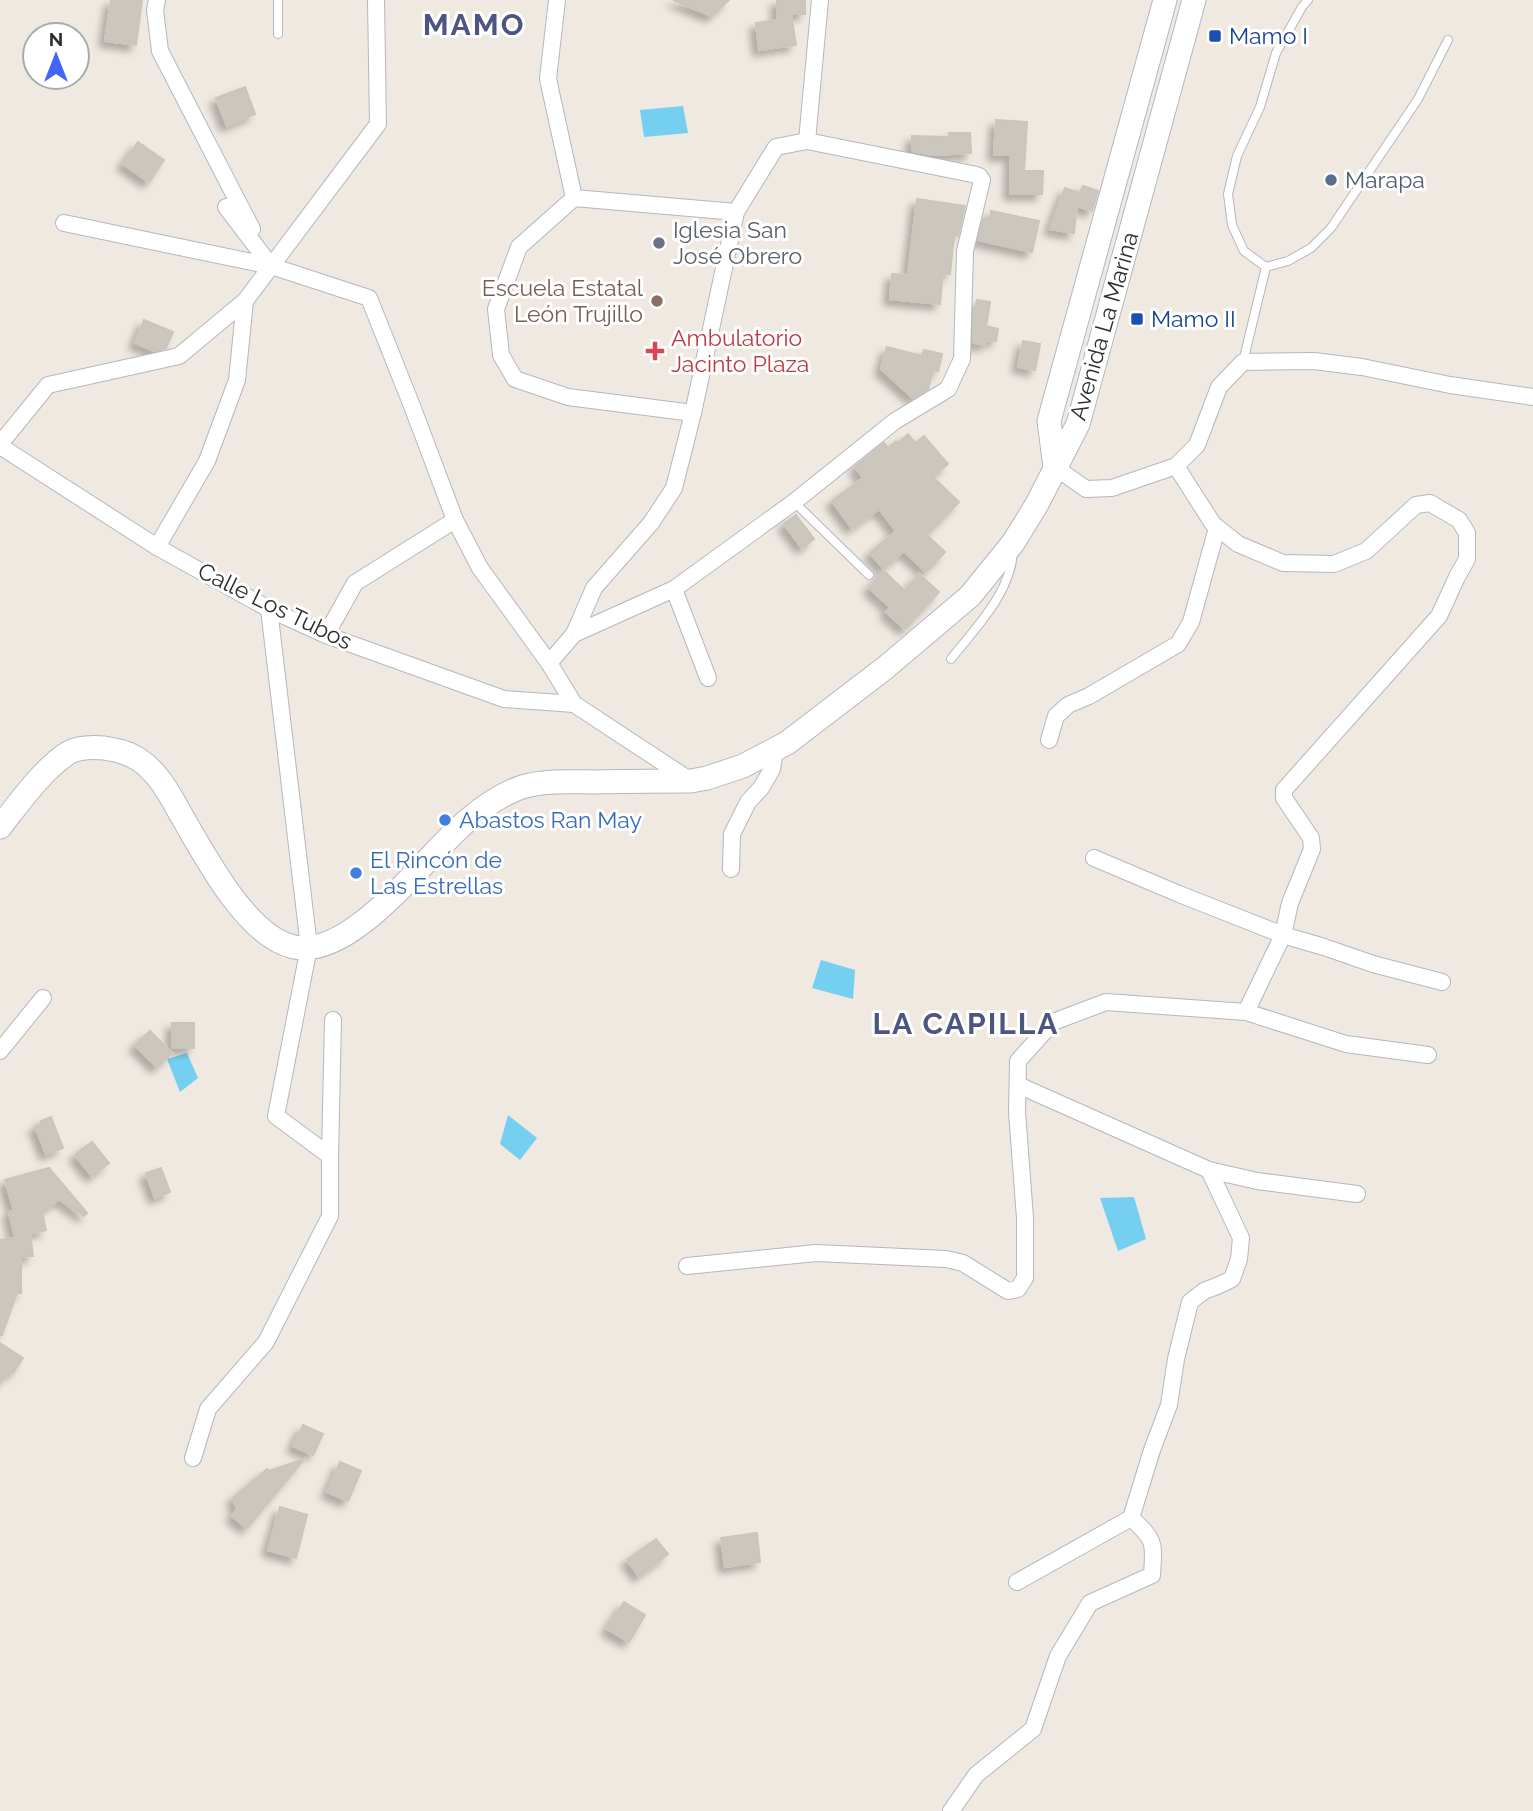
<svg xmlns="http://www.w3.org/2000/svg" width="1533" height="1811" font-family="Raleway,sans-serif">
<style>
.water{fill:#75cff0}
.building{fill:#cbc7bf;stroke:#cbc5ba;stroke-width:2;filter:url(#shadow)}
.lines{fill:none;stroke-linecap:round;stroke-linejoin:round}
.service-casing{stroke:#b4b7c1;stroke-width:10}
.minor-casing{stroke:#b4b7c1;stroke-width:18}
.secondary-casing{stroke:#b4b7c1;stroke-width:25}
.service{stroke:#fff;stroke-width:8}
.minor{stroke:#fff;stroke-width:16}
.secondary{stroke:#fff;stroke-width:23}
.transit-dot{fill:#1a4fb4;stroke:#fff;stroke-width:2.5}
.service-dot{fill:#5c6f8a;stroke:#fff;stroke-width:2.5}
.worship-dot{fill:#6b7280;stroke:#fff;stroke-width:2.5}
.education-dot{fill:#8d6e63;stroke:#fff;stroke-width:2.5}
.health-dot{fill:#e0444e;stroke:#fff;stroke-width:2.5}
.shop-dot{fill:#3f7fe0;stroke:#fff;stroke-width:2.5}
.labels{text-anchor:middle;stroke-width:6;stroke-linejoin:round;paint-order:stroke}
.transit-label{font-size:23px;fill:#164399;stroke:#fff;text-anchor:start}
.service-label{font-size:23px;fill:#4e5e75;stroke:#fff;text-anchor:start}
.worship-label{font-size:23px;fill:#5b616d;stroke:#fff;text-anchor:start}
.education-label{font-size:23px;fill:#785e54;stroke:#fff;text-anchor:end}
.street-label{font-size:23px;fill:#2e2e2e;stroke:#fff}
.health-label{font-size:23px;fill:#be3a42;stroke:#fff;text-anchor:start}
.shop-label{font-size:23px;fill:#366cbe;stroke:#fff;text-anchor:start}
.district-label{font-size:30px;font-weight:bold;letter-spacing:2px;fill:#4d5680;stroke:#fff}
</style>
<defs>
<filter id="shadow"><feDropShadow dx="-6" dy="6" stdDeviation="3.5" flood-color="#0004"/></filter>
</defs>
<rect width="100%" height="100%" fill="#efe9e1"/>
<!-- water -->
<g class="water">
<path d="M683 106 688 133 644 137 640 110Z"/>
<path d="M821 960 855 970 853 999 812 988Z"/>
<path d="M187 1053 198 1078 180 1092 167 1059Z"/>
<path d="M508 1115 537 1138 520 1160 500 1144Z"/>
<path d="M1134 1197 1146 1239 1118 1251 1100 1198Z"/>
</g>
<!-- building -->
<g class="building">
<path d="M111 0H142L136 45 105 41Z"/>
<path d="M673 0H729L712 16Z"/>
<path d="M777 0H805V14H791L796 45 759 50 756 23 777 20Z"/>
<path d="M245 87 255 114 227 126 216 98Z"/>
<path d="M996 120 1027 122 1024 171H1043L1042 194H1010L1011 155H994Z"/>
<path d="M949 133H970L971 153 932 155 912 151V136L949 137Z"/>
<path d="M138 142 164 160 149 182 123 164Z"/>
<path d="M1083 186 1098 191 1092 211 1077 206 1074 233 1050 229 1065 188 1080 193Z"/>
<path d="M917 199 965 206 958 236 954 235 950 274 943 273 940 304 890 299 892 274 908 275Z"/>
<path d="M991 211 1039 221 1032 252 978 240 983 219H990Z"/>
<path d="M977 300 990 302 986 326 998 329 996 341 986 340 985 345 973 343 974 314Z"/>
<path d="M144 320 173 332 166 348 154 351 135 343Z"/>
<path d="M1023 341 1040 344 1035 370 1018 367Z"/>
<path d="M887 347 922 356 924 350 942 354 938 371 933 370 928 389 913 398 881 369Z"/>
<path d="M908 434 915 443 924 436 948 464 933 477 959 502 927 535 945 552 926 572 904 551 884 569 870 553 896 531 879 509 852 528 832 501 863 478 855 467 884 443 888 448 896 441 898 443Z"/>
<path d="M796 515 814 539 802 548 784 524Z"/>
<path d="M884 571 905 591 919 574 939 592 905 629 886 612 890 607 869 588Z"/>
<rect x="172" y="1023" width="22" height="25"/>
<path d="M150 1031 172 1053 157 1067 135 1045Z"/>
<path d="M51 1117 63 1148 46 1154 35 1126 41 1124V1121Z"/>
<path d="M92 1142 109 1163 92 1176 75 1155Z"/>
<path d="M49 1168 87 1213 84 1216 59 1199 42 1213 46 1230 30 1234 33 1256 21 1257V1293H17L2 1335H0V1240L15 1238 9 1212 14 1211 5 1180Z"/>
<path d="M161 1168 170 1192 155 1198 146 1173Z"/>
<path d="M0 1343 23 1358 13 1373 10 1371 0 1383Z"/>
<path d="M303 1425 323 1434 313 1455 293 1446Z"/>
<path d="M304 1459 247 1528 232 1516 237 1509 233 1498 267 1469 269 1471Z"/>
<path d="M340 1462 361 1471 348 1501 327 1492Z"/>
<path d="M280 1507 307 1515 296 1558 268 1550Z"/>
<path d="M757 1533 760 1562 725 1567 721 1538Z"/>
<path d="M656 1539 668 1554 639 1576 627 1560Z"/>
<path d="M624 1602 645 1615 629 1642 607 1629Z"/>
</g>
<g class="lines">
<!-- service casing -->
<g class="service-casing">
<g id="service">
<path d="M278 34V0"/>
<path d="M1266 267 1288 261 1311 248 1331 228 1418 99 1448 40"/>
<path d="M1266 267 1244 251 1232 225 1228 194 1237 156 1260 107 1276 53 1302 7 1308 0"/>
<path d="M1243 362 1266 267"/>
<path d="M794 502 869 575"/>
<path d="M951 659C976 627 1011 593 1013 551"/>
</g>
</g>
<!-- minor casing -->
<g class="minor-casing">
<g id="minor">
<path d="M157 0 155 10 160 51 252 229"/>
<path d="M557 0 548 79 574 198"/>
<path d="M226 207 271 266 369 298 412 406 455 520 480 568 549 663 574 704 691 781"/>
<path d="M64 223 271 266"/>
<path d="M693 413 568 397 515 379 501 355 496 309 519 247 574 198 736 212"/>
<path d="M0 444 48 385 179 356 245 301 378 124 376 0"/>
<path d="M0 446 157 547 269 609 326 635 504 699 574 704"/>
<path d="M1055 467 1086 489 1112 488 1176 466 1197 445 1219 387 1243 362 1314 361 1362 367 1450 385 1533 397"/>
<path d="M157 547 207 461 237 380 245 301"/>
<path d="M674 589 708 678"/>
<path d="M574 634 674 589 794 502 895 421 948 389 962 359 965 251 982 180 979 176 972 174 807 141"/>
<path d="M326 635 355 583 455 520"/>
<path d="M549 663 574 634 594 588 651 523 674 488 693 413 736 212 776 147 807 141 820 0"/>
<path d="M1049 740 1056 716 1068 705 1089 696 1178 644 1191 622 1217 528"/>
<path d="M1094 858 1179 894 1283 935 1324 947 1373 964 1442 982"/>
<path d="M731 869 732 834 748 802 761 788 772 769 775 750"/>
<path d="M1246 1012 1346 1044 1428 1055"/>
<path d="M0 1051 43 998"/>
<path d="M330 1156 333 1020"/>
<path d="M1209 1170 1257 1181 1357 1194"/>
<path d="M687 1266 816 1253 946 1259 963 1263 1008 1291 1018 1289 1025 1278V1218L1017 1112 1018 1061 1053 1022 1106 1002 1246 1012 1283 935 1290 903 1312 849 1311 838 1284 798V790L1439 616 1457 577 1467 559V533L1459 520 1430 503 1416 505 1366 551 1334 564 1283 563 1238 544 1213 524 1176 466"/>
<path d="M193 1458 208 1409 266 1342 330 1216V1156L276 1116 309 947 269 609"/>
<path d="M1017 1582 1131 1518 1152 1450 1169 1405 1176 1359 1190 1302 1204 1291 1217 1286 1232 1279 1239 1259 1241 1238 1209 1170 1018 1085"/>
<path d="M951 1811 976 1775 1033 1729 1058 1656 1090 1603 1152 1575C1154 1542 1156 1541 1131 1518"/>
</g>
</g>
<!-- secondary casing -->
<g class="secondary-casing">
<g id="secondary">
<path d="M1055 467 1049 421 1165 0"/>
<path d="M0 827C19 803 42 770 68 753 78 747 92 747 104 748 116 750 127 752 138 759 158 772 169 793 180 813 203 852 246 937 294 947 354 959 426 854 468 820 483 807 502 794 522 787 545 780 571 782 595 782 627 781 659 781 691 781L707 778 743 766 787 743 885 668 970 596 1013 543 1037 504 1078 424 1194 0"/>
</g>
</g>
<!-- service -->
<use href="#service" class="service"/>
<!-- minor -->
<use href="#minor" class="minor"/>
<!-- secondary -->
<use href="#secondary" class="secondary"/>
</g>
<!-- markers -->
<g class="transit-dot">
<rect x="1208" y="29" width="14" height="14" rx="3.5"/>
<rect x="1130" y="312" width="14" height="14" rx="3.5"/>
</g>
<circle class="service-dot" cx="1331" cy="180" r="7"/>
<circle class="worship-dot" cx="659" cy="243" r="7"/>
<circle class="education-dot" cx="657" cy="301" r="7"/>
<path class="health-dot" d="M651.5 340.5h7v7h7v7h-7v7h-7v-7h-7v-7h7z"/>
<g class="shop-dot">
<circle cx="445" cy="820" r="7"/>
<circle cx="356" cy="873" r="7"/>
</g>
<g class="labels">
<!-- transit labels -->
<g class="transit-label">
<text x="1229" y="44">Mamo I</text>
<text x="1151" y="327">Mamo II</text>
</g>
<!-- service labels -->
<g class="service-label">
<text x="1345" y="188">Marapa</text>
</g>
<!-- worship labels -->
<g class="worship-label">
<text x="673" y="238">Iglesia San<tspan x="673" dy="26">José Obrero</tspan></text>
</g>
<!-- education labels -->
<g class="education-label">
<text x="643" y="296">Escuela Estatal<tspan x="643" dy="26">León Trujillo</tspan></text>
</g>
<!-- street labels -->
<g class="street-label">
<text transform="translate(1104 326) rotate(-74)" y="8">Avenida La Marina</text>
<text transform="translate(275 606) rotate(26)" y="8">Calle Los Tubos</text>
</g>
<!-- health labels -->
<g class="health-label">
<text x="671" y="346">Ambulatorio<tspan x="671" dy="26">Jacinto Plaza</tspan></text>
</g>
<!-- shop labels -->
<g class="shop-label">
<text x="459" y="828">Abastos Ran May</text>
<text x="370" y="868">El Rincón de<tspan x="370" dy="26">Las Estrellas</tspan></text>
</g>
<!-- district labels -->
<g class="district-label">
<text x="474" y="35">MAMO</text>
<text x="966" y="1034">LA CAPILLA</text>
</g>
</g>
<!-- north arrow -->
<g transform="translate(56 56)"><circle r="33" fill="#ffffff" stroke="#ababab" stroke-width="2"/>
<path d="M0-5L12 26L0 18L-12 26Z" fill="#4264fb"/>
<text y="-10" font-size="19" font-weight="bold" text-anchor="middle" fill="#2e2e2e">N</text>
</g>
</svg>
